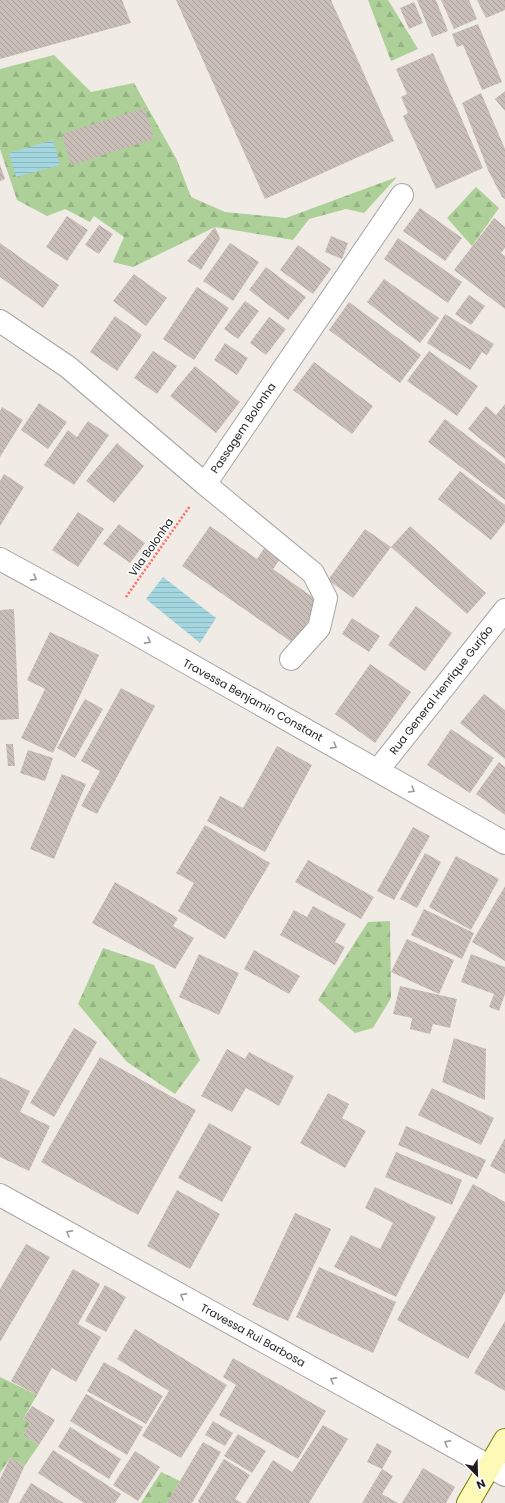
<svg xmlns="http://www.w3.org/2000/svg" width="505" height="1503" font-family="Poppins,sans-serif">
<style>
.forest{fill:url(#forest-firs)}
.water{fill:url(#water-rules)}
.building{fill:url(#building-back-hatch)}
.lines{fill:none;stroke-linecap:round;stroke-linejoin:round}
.street-casing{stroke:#a5a5a5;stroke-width:24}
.secondary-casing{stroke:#767a01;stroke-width:24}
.path{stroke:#ff6a66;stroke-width:2.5;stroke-dasharray:2 2;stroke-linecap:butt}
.street{stroke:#fff;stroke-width:22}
.secondary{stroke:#fcfab6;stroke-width:22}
.oneway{stroke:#9a9a9a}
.labels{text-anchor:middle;stroke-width:3;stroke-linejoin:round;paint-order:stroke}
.street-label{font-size:11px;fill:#1e1e1e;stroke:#fff}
</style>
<defs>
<pattern id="forest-firs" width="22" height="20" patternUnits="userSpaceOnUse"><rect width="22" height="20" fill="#acd097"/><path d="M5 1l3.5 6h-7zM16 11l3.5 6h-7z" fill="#94b282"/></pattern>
<pattern id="water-rules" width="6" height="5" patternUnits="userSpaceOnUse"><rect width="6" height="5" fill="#a3d6df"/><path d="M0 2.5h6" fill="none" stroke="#8cb7bf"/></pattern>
<pattern id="building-back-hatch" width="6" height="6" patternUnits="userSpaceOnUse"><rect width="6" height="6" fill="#c8bdb7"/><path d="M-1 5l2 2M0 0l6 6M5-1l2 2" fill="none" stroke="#aba29d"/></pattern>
</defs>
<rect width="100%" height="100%" fill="#f0ebe4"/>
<!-- forest -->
<g class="forest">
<path d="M368 0H388L418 49 391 61Z"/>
<path d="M54 55 91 92 134 83 177 160 191 197 225 212 286 218 397 177 364 213 346 209 309 219 293 240 215 227 133 267 113 262 124 237 94 216 90 222 65 209 47 216 17 200 0 149V69Z"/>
<path d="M476 187 499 208 472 246 447 218Z"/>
<path d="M390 921 391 998 373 1028 355 1033 318 1000 368 922Z"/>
<path d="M103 948 154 965 200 1060 175 1094 127 1062 78 1004Z"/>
<path d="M0 1377 37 1395 23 1419 30 1423 23 1435 39 1445 25 1465 10 1458 0 1473Z"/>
<path d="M161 1472 180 1481 167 1503H141Z"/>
</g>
<!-- water -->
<g class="water">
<path d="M53 140 60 165 16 177 9 153Z"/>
<path d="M163 577 216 618 200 643 146 599Z"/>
</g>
<!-- building -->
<g class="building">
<path d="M0 0H122L131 23 0 59Z"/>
<path d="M176 0H331L394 141 265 199Z"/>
<path d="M417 0H436L448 31 432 37Z"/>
<path d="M441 0H469L477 19 454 29Z"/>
<path d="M477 0H505V10L486 18Z"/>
<path d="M414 2 423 23 409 29 400 8Z"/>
<path d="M478 24 502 82 482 90 463 45 457 47 452 34Z"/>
<path d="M433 53 483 168 436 189 403 116 408 113 401 97 407 94 396 69Z"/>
<path d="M505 91V111L495 99Z"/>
<path d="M481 93 505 149V199L502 197 488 170 462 103Z"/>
<path d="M145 108 154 139 71 165 62 134Z"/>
<path d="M0 165 5 179 0 181Z"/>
<path d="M420 208 462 238 445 261 403 231Z"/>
<path d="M67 216 88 230 67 261 46 247Z"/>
<path d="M494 218 505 227V248L501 253 505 256V309L454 270Z"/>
<path d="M99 225 113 234 99 254 85 245Z"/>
<path d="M215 227 220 239 201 270 187 261Z"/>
<path d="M331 236 348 243 342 259 325 252Z"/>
<path d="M398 238 462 282 448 303 384 259Z"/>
<path d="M0 243 59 285 43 308 0 277Z"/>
<path d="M230 243 259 262 233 301 203 281Z"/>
<path d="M298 245 331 269 313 294 280 270Z"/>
<path d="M266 267 306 297 288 320 249 290Z"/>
<path d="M134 274 167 298 146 326 113 301Z"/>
<path d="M384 279 439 318 420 343 367 302Z"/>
<path d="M197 287 229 308 194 360 163 339Z"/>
<path d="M469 295 485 306 471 325 455 314Z"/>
<path d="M245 301 259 311 238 339 224 329Z"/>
<path d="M349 302 421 355 400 383 329 330Z"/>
<path d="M445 314 494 344 487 355 482 352 470 370 427 343Z"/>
<path d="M115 316 142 335 117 371 90 352Z"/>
<path d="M269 317 286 329 266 355 250 343Z"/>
<path d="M225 343 248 358 237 375 214 360Z"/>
<path d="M153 351 177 366 157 394 134 378Z"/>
<path d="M429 351 478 386 457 416 407 381Z"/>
<path d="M314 362 373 406 352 434 293 390Z"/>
<path d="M195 366 240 402 216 433 170 396Z"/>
<path d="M39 403 67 422 48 449 21 430Z"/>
<path d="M505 404V459L468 429 486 406 496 415Z"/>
<path d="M2 407 23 420 0 457V411Z"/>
<path d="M445 419 505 464V500L428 442Z"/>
<path d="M88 421 109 435 74 485 44 465 68 430 77 437Z"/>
<path d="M117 443 144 466 114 503 86 481Z"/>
<path d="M460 471 505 505V522L491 540 438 499Z"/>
<path d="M4 474 24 487 0 526V481Z"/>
<path d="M78 512 104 529 78 567 52 550Z"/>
<path d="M119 524 145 543 130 563 103 544Z"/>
<path d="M210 526 257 559 267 544 283 555 273 569 321 603 293 643 182 566Z"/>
<path d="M410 526 486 593 467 614 391 547 353 598 328 580 365 529 391 547Z"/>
<path d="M416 606 452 633 425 671 388 645Z"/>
<path d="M14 609 19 719 0 720V610Z"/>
<path d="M352 618 380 636 369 652 342 634Z"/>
<path d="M50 632 99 655 53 753 21 738 45 689 27 680Z"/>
<path d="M370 664 411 692 375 743 335 714Z"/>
<path d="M121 688 155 706 97 814 81 806 100 771 81 761Z"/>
<path d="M484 694 505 710V759L460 723Z"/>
<path d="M85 699 103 709 75 758 57 748Z"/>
<path d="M451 729 494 758 470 793 427 765Z"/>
<path d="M6 744H13L15 766H8Z"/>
<path d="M277 746 312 765 265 852 207 821 220 796 243 808Z"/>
<path d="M28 750 53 758 45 781 20 773Z"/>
<path d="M499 762 505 767V815L476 794Z"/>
<path d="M62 774 86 784 54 859 30 849Z"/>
<path d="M205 825 270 863 225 939 178 911 194 883 176 873Z"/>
<path d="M413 827 430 836 394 900 377 891Z"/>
<path d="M425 853 441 862 417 908 400 899Z"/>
<path d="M456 856 499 879 471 930 429 907Z"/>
<path d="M308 860 374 897 361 919 295 882Z"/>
<path d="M115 882 178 918 173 926 194 938 175 969 92 923Z"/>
<path d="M505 886V961L472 942Z"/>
<path d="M313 906 346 924 335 942 345 947 335 965 280 935 294 910 307 917Z"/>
<path d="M424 909 474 933 462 959 411 935Z"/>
<path d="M407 939 454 960 439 994 391 972Z"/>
<path d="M254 950 300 976 289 994 244 969Z"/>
<path d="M199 954 239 973 219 1015 179 997Z"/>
<path d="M471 954 505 967V994L499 1011 489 1007 494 994 461 982Z"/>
<path d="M400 986 457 999 450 1028 433 1024 430 1034 410 1029 412 1018 393 1014Z"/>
<path d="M74 1028 97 1042 54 1117 30 1103Z"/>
<path d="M454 1038 486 1049 485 1100 442 1082Z"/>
<path d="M227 1049 245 1059 249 1052 294 1076 279 1106 246 1088 232 1112 201 1096Z"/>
<path d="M100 1057 196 1110 138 1215 41 1162Z"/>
<path d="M0 1077 30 1091 20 1112 50 1126 29 1171 0 1157Z"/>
<path d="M432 1088 494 1118 481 1145 418 1115Z"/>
<path d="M328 1093 349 1104 342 1118 366 1131 345 1168 300 1143Z"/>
<path d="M209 1123 252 1147 222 1202 178 1178Z"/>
<path d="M406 1126 486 1160 477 1179 398 1145Z"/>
<path d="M505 1138V1174L490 1166Z"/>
<path d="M396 1152 462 1180 452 1205 385 1177Z"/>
<path d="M473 1184 505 1202V1292L468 1359 397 1320Z"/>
<path d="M375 1187 436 1217 396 1297 334 1267 351 1235 380 1249 393 1223 365 1208Z"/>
<path d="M177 1190 220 1214 190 1269 147 1246Z"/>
<path d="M295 1213 331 1229 288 1321 252 1305Z"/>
<path d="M26 1244 50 1257 0 1342V1289Z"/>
<path d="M319 1267 396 1302 373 1353 296 1317Z"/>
<path d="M73 1269 100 1284 78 1324 101 1337 76 1382 52 1368 37 1395 11 1381Z"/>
<path d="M105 1285 126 1297 106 1332 85 1321Z"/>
<path d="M505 1321V1391L474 1373Z"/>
<path d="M135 1329 227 1385 181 1458 142 1436 169 1391 117 1359Z"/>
<path d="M233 1358 326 1411 298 1459 219 1415 236 1385 223 1377Z"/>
<path d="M104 1362 163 1396 146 1424 87 1391Z"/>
<path d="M86 1394 143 1427 127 1455 70 1421Z"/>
<path d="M32 1406 55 1420 39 1445 23 1435 30 1423 23 1419Z"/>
<path d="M213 1421 233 1433 225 1446 205 1435Z"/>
<path d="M323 1425 348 1439 309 1503H246L273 1460 292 1472Z"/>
<path d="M70 1427 121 1459 109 1479 58 1447Z"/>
<path d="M238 1434 266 1451 252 1473 224 1456Z"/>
<path d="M203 1442 221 1452 192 1503H167Z"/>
<path d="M377 1443 392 1451 382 1469 393 1476 382 1494 398 1503H362L382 1469 367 1462Z"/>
<path d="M53 1450 121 1494 115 1503H84L38 1473Z"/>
<path d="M135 1451 160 1467 138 1501 113 1485Z"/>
<path d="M10 1458 25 1465 8 1503H0V1479Z"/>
<path d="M224 1459 250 1475 235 1499 242 1503H200L198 1501Z"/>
<path d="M423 1468 455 1487 446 1503H402Z"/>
<path d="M31 1483 64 1503H19Z"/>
</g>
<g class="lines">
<!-- street casing -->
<g class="street-casing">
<g id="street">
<path d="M0 321 68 367 205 484 402 195"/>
<path d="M205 484 313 573 326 598 319 628 291 659"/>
<path d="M0 559 110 619 505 843"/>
<path d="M378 770 505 610"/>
<path d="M0 1195 505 1475"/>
</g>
</g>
<!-- secondary casing -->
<g class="secondary-casing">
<path id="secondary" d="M468 1503 505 1440"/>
</g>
<!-- path -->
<path class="path" d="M126 597 190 506"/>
<!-- street -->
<use href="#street" class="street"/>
<!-- secondary -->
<use href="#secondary" class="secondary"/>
</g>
<!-- one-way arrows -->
<defs><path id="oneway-chevron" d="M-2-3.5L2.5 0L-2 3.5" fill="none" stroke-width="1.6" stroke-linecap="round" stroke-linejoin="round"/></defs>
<g class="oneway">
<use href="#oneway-chevron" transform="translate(34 578) rotate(29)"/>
<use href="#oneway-chevron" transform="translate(148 641) rotate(29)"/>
<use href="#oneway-chevron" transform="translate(334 746) rotate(29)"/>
<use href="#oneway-chevron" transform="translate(412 790) rotate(30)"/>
<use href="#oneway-chevron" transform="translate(69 1233) rotate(-151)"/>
<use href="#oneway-chevron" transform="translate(183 1296) rotate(-151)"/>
<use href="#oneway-chevron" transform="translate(333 1380) rotate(-151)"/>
<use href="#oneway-chevron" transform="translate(447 1443) rotate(-151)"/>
</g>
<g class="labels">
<!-- street labels -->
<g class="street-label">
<text transform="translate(243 428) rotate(-56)" y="4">Passagem Bolonha</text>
<text transform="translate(151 547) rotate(-55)" y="4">Vila Bolonha</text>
<text transform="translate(441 690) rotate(-52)" y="4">Rua General Henrique Gurjão</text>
<text transform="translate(253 700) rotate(29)" y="4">Travessa Benjamin Constant</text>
<text transform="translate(253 1335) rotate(29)" y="4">Travessa Rui Barbosa</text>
</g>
</g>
<!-- north arrow -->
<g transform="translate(477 1475) rotate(157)" stroke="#ffffff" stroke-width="3" paint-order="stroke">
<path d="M0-3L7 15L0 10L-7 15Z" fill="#1e1e1e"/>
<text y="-6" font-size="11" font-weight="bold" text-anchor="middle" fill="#1e1e1e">N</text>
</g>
</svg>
